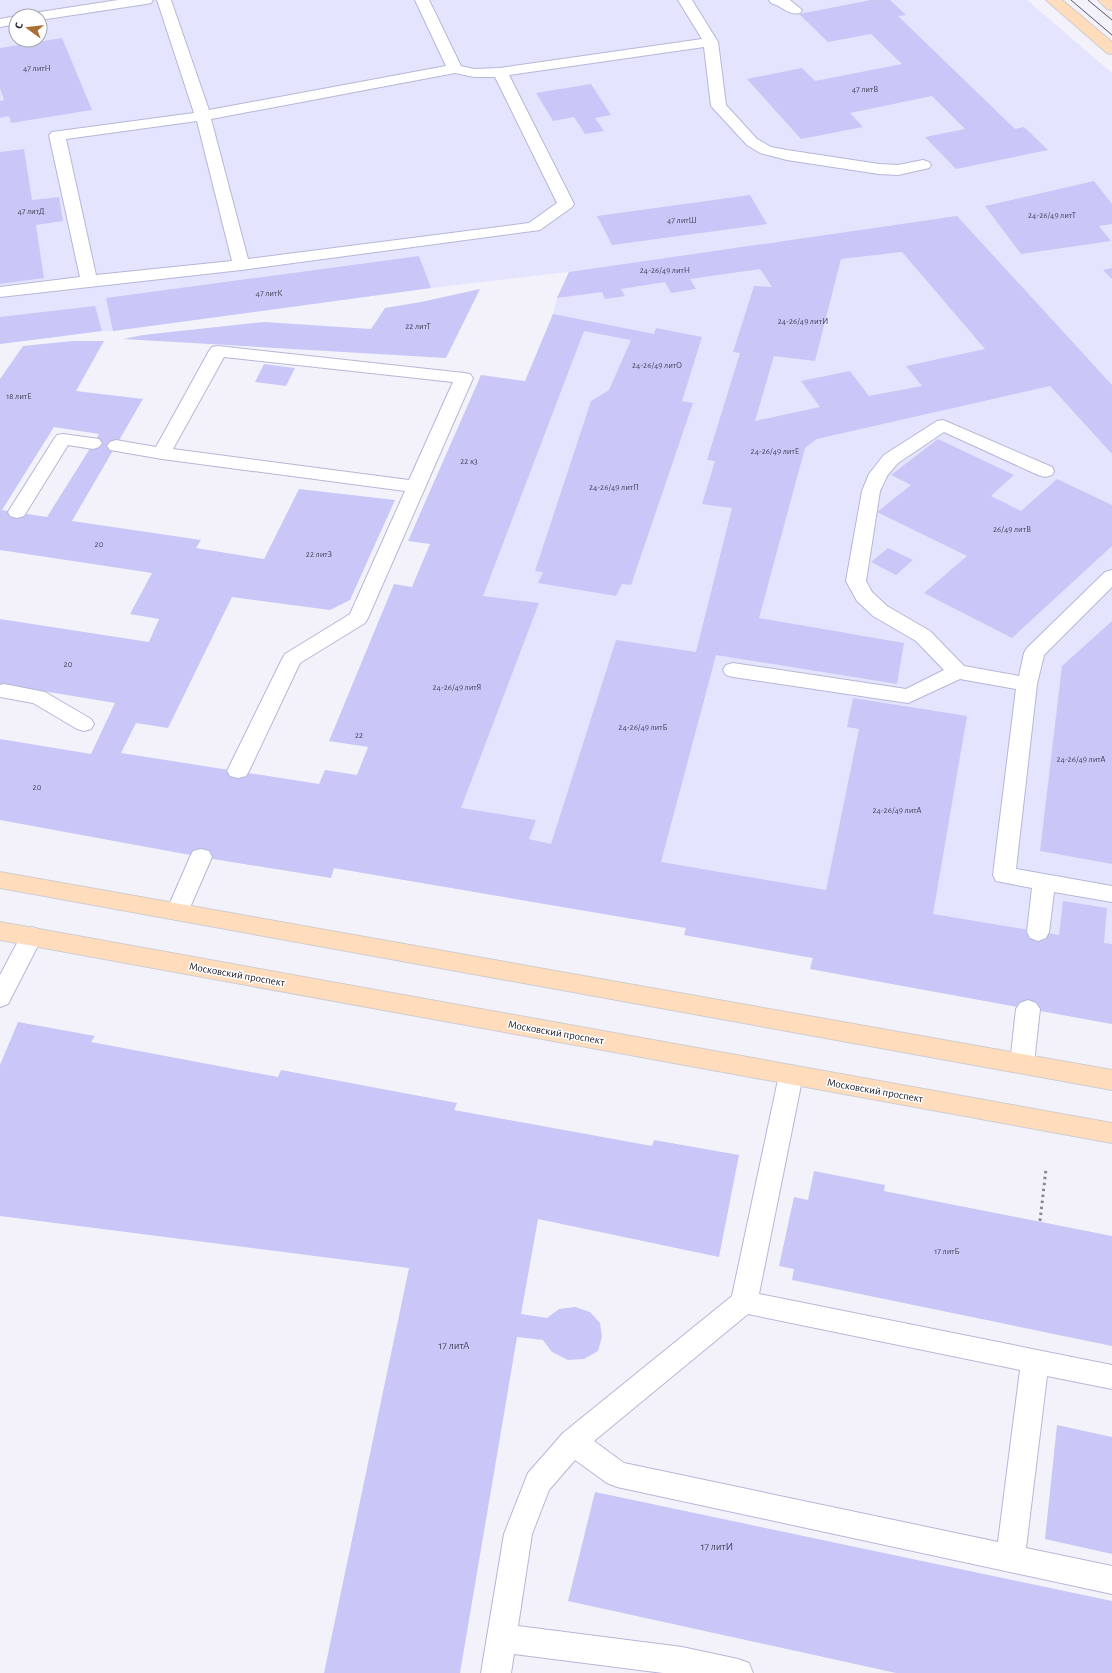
<svg xmlns="http://www.w3.org/2000/svg" width="1112" height="1673" font-family="'Alegreya Sans',sans-serif">
<style>
.built{fill:#e4e4fe;fill-rule:evenodd}
.building{fill:#c9c7f8;fill-rule:evenodd}
.lines{fill:none;stroke-linecap:round;stroke-linejoin:round}
.service-casing{stroke:#b7b6d8;stroke-width:2}
.primary-casing{stroke:#ceced1;stroke-width:2}
.path{stroke:#888792;stroke-width:3;stroke-dasharray:2.5 3.5;stroke-linecap:butt}
.service{fill:#fff;fill-rule:evenodd}
.primary{fill:#fedcbc;fill-rule:evenodd}
.tram{stroke:#575662;stroke-width:1}
.labels{text-anchor:middle;stroke-width:3;stroke-linejoin:round;paint-order:stroke}
.number-label{font-size:9px;fill:#4b4a60}
.street-label{font-size:11px;fill:#21202d;stroke:#fff}
.near-number-label{font-size:11px;fill:#4b4a60}
</style>
<rect width="100%" height="100%" fill="#f3f2fa"/>
<!-- built -->
<path class="built" d="M0 0H1027L1112 73V1024L810 969 812 958 684 935 686 928 334 868 553 314 557 298 569 272 431 288 113 331H102L0 344ZM16 16H40V40H16Z"/>
<!-- building -->
<g class="building">
<path d="M871 0H890L906 15 898 16 1015 129 1024 127 1048 150 956 169 925 137 965 129 932 96 850 113 863 127 801 139 747 79 802 68 815 81 902 64 871 34 828 42 799 14Z"/>
<path d="M62 38 92 110 11 123 9 116 0 118V101L4 100 0 88V48Z"/>
<path d="M591 84 611 115 595 118 604 131 585 134 574 117 553 121 536 93Z"/>
<path d="M24 149 32 200 59 197 63 221 36 225 44 278 0 284V152Z"/>
<path d="M1094 181 1112 204V224L1099 226 1111 241 1021 254 985 206Z"/>
<path d="M750 195 767 224 612 245 597 216Z"/>
<path d="M957 216 1112 385V454L1050 386 817 439 805 448 759 618 904 643 897 684 716 655 661 862 826 890 859 729 847 727 853 698 967 716 933 914 1059 935 1063 901 1107 908 1104 943 1112 944V1024L810 969 813 958 684 935 686 928 334 868 331 878 201 857 0 820V739L91 754 115 703 7 685 0 697V619L149 642 159 619 130 614 152 573 0 550V379L23 346 73 341H104L76 391 143 399 72 521 201 540 196 548 264 559 299 489 395 500 350 600 330 610 232 597 168 728 136 723 121 753 319 784 325 770 357 775 368 747 329 741 394 584 412 587 430 544 408 541 481 375 525 381 553 314 654 334 656 328 702 337 682 401 693 403 631 585 622 584 616 596 538 583 543 572 535 571 591 401 609 390 631 340 584 331 483 596 539 603 461 808 536 820 529 839 551 844 616 640 696 652 732 508 702 504 715 461 707 460 740 353 733 352 754 286 772 287 760 269 690 279 696 289 671 293 665 282 621 289 625 296 605 299 602 292 557 298 569 272ZM902 252 985 349 906 366 922 386 869 396 850 371 801 381 820 407 755 421 774 356 815 361 841 259ZM54 427 99 434 47 517 2 510Z"/>
<path d="M419 256 431 288 113 331 106 298Z"/>
<path d="M1112 268V279L1103 270Z"/>
<path d="M480 289 446 358 123 339 143 335 264 322 371 329 385 308 421 302Z"/>
<path d="M95 306 102 331 0 344V317Z"/>
<path d="M264 364 295 368 286 386 255 382Z"/>
<path d="M938 439 1014 475 991 496 1021 511 1057 479 1112 505V546L1012 638 924 593 967 556 877 512 911 485 891 475Z"/>
<path d="M888 548 913 560 896 575 871 562Z"/>
<path d="M1112 621V864L1040 851 1062 666Z"/>
<path d="M18 1022 95 1036 91 1042 278 1077 281 1070 457 1103 454 1110 652 1146 654 1140 739 1155 719 1257 538 1219 521 1314 547 1318 559 1309 575 1307 590 1312 600 1323 602 1337 598 1351 584 1359 568 1360 552 1352 543 1340 517 1337 460 1673H324L409 1268 0 1216V1065Z"/>
<path d="M814 1171 885 1185 884 1191 1112 1236V1346L792 1280 794 1269 779 1266 794 1197 808 1200Z"/>
<path d="M1057 1425 1112 1437V1554L1045 1539Z"/>
<path d="M595 1492 1112 1601V1673H896L568 1601Z"/>
</g>
<g class="lines">
<!-- service casing -->
<g class="service-casing">
<g id="service">
<path d="M118 0H153L151 3 146 4 40 20V16H33L35 13 40 12Z"/>
<path d="M157 0H171L209 110 446 66 415 0H429L461 66 474 69 500 68 702 39 678 0H692L718 42 726 105 757 139 771 147 787 150 879 164 898 165 923 160 929 162 931 165 929 168 898 175 879 174 787 160 760 153 747 145 711 106 704 47 509 75 574 204 572 207 540 230 241 270 0 297V287L80 277 49 135 52 132 194 113ZM455 73 474 77H495L557 203 529 223 248 259 211 119ZM197 121 232 261 96 275 66 139Z"/>
<path d="M769 0H790L802 10 800 13C789 16 782 6 771 3Z"/>
<path d="M16 16V24L0 27V19L16 16H17Z"/>
<path d="M218 346 464 373 470 374 473 378 368 618 365 623 300 663 249 771 246 776 238 778 230 776 227 771 282 659 285 654 350 614 405 491 162 459 110 450 107 446 110 442 116 440 156 447 209 351 212 347ZM224 357 453 382 409 480 173 449Z"/>
<path d="M943 420 1052 467 1054 471 1052 475 1045 477 1038 475 944 432 898 463 887 476 880 491 866 581 872 592 887 606 930 631 964 666 1019 676 1024 653 1027 648 1105 572 1112 570V587L1044 655 1037 684 1016 869 1112 886V902L1054 892 1049 932 1046 938 1038 941 1030 938 1027 932 1032 888 996 881 993 875 1016 689 960 679 908 703 733 677 726 675 723 670 726 665 733 663 906 689 944 670 916 641 873 616 857 601 846 581 862 491 869 474 884 455 937 421Z"/>
<path d="M63 434 99 439 102 443 99 447 93 449 68 445 24 516 17 518 10 516 8 512 54 439 57 435Z"/>
<path d="M4 684 45 692 91 719 94 724 91 729 84 731 77 729 33 703 0 697V685Z"/>
<path d="M201 849 209 851 212 857 188 912 185 918 177 920 169 918 166 912 190 857 193 851Z"/>
<path d="M32 927 40 930 43 936 8 1004 0 1007V975L24 930Z"/>
<path d="M1028 1000 1036 1003 1040 1009 1034 1063 1031 1070 1022 1072 1013 1070 1010 1063 1016 1009 1020 1003Z"/>
<path d="M791 1065 800 1068 803 1075 759 1294 1112 1365V1389L1047 1376 1026 1548 1112 1566V1594L617 1487 607 1483 575 1460 549 1490 532 1534 518 1626 682 1647 738 1659 749 1663 753 1673H663L514 1654 511 1673H481L504 1534 528 1473 563 1433 732 1296 779 1075 782 1068ZM748 1314 1020 1370 998 1542 624 1463 594 1441Z"/>
</g>
</g>
<!-- primary casing -->
<g class="primary-casing">
<g id="primary">
<path d="M1046 0H1062L1112 42V54L1107 53Z"/>
<path d="M1098 0H1112V10L1107 9Z"/>
<path d="M0 872 1112 1070V1090L0 888Z"/>
<path d="M0 922 1112 1123V1143L0 940Z"/>
</g>
</g>
<!-- path -->
<path class="path" d="M1040 1221 1046 1169"/>
<!-- service -->
<use href="#service" class="service"/>
<!-- primary -->
<use href="#primary" class="primary"/>
<!-- tram -->
<g class="tram">
<path d="M1071 0 1112 35"/>
<path d="M1088 0 1112 20"/>
</g>
</g>
<g class="labels">
<!-- number labels -->
<g class="number-label">
<text x="37" y="71">47 литН</text>
<text x="865" y="92">47 литВ</text>
<text x="31" y="214">47 литД</text>
<text x="1052" y="218">24-26/49 литТ</text>
<text x="682" y="223">47 литШ</text>
<text x="665" y="273">24-26/49 литН</text>
<text x="269" y="296">47 литК</text>
<text x="803" y="324">24-26/49 литИ</text>
<text x="418" y="329">22 литТ</text>
<text x="657" y="368">24-26/49 литО</text>
<text x="19" y="399">18 литЕ</text>
<text x="775" y="454">24-26/49 литЕ</text>
<text x="469" y="464">22 к3</text>
<text x="614" y="490">24-26/49 литП</text>
<text x="1012" y="532">26/49 литВ</text>
<text x="99" y="547">20</text>
<text x="319" y="557">22 литЗ</text>
<text x="68" y="667">20</text>
<text x="457" y="690">24-26/49 литЯ</text>
<text x="643" y="730">24-26/49 литБ</text>
<text x="359" y="738">22</text>
<text x="1081" y="762">24-26/49 литА</text>
<text x="37" y="790">20</text>
<text x="897" y="813">24-26/49 литА</text>
<text x="947" y="1254">17 литБ</text>
</g>
<!-- street labels -->
<g class="street-label">
<text transform="translate(237 974) rotate(10)" y="4">Московский проспект</text>
<text transform="translate(556 1032) rotate(10)" y="4">Московский проспект</text>
<text transform="translate(875 1090) rotate(10)" y="4">Московский проспект</text>
</g>
<!-- near-number labels -->
<g class="near-number-label">
<text x="454" y="1349">17 литА</text>
<text x="717" y="1550">17 литИ</text>
</g>
</g>
<!-- north arrow -->
<g transform="translate(28 28) rotate(285)"><circle r="19" fill="#ffffff" stroke="#a6a6ab"/>
<path d="M0-3L7 15L0 10L-7 15Z" fill="#ab7031"/>
<text y="-6" font-size="11" font-weight="bold" text-anchor="middle" fill="#21202d">С</text>
</g>
</svg>
